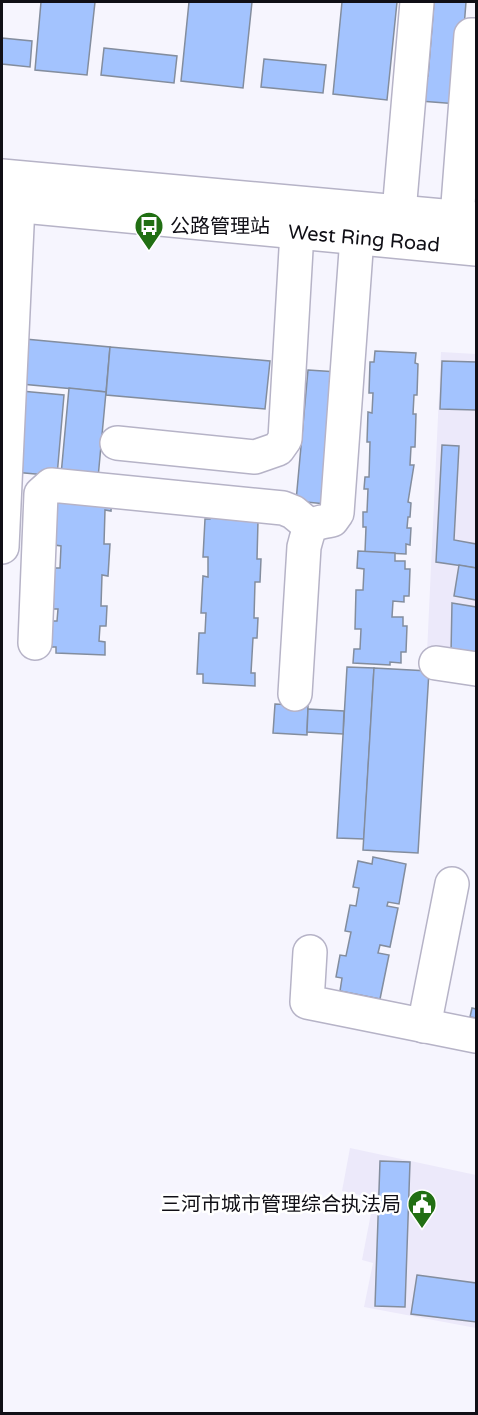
<svg xmlns="http://www.w3.org/2000/svg" width="478" height="1415" font-family="'Varela Round','Noto Sans SC',sans-serif">
<style>
.built{fill:#ece9fa}
.building{fill:#a3c3fe;stroke:#838d9e;stroke-width:1.5}
.lines{fill:none;stroke-linecap:round;stroke-linejoin:round}
.minor-casing{stroke:#b6b3c7;stroke-width:36}
.major-casing{stroke:#b6b3c7;stroke-width:36}
.minor{stroke:#fff;stroke-width:33}
.major{stroke:#fff;stroke-width:33}
.labels{text-anchor:middle;stroke-width:5;stroke-linejoin:round;paint-order:stroke}
.poi-label{font-size:20px;fill:#100f16;stroke:#fff;text-anchor:start}
.street-label{font-size:20px;fill:#100f16;stroke:#fff}
</style>
<rect width="100%" height="100%" fill="#f6f5fe"/>
<!-- built -->
<g class="built">
<path d="M441 352 476 354V660L427 653Z"/>
<path d="M350 1148 476 1175V1328L364 1307 373 1263 362 1260 374 1198 342 1191Z"/>
</g>
<!-- building -->
<g class="building">
<path d="M41 2H95L87 75 35 70Z"/>
<path d="M189 2H252L243 88 181 81Z"/>
<path d="M342 2H397L387 100 333 94Z"/>
<path d="M434 2H466L458 104 420 101 422 76H428Z"/>
<path d="M2 38 32 41 30 67 2 64Z"/>
<path d="M104 48 177 56 174 83 101 75Z"/>
<path d="M264 59 326 65 323 93 261 87Z"/>
<path d="M25 339 110 347 106 392 21 384Z"/>
<path d="M110 347 270 361 265 409 106 395Z"/>
<path d="M375 351 416 353 415 363 418 364 417 395H414L413 414H416L415 447H411L410 465H414L408 502 411 503 410 517H408L407 528H411L410 545 406 544V554L365 552 366 527H363V512H367L368 489H364L365 477H369L370 442H367L368 412 372 413 373 393H369L370 362H374Z"/>
<path d="M442 361 476 362V410L440 409Z"/>
<path d="M308 370 338 372 326 504 296 501Z"/>
<path d="M69 388 106 392 98 478 61 475Z"/>
<path d="M21 391 64 395 57 476 14 472Z"/>
<path d="M442 445 459 446 454 540 476 544V568L436 562Z"/>
<path d="M112 495 111 511 105 510 104 544H110L108 576 102 575 101 606H107L106 626H100L99 641 105 642V655L56 653V647H50L51 621H57L58 609H52L54 568H60L61 546 55 545 57 502Z"/>
<path d="M211 508 258 521 257 559H261L260 582H255L254 618H258L257 638H253L251 673H255V686L203 683V674H197L199 633H205L206 613H201L203 576 208 577V557H203L205 519H210Z"/>
<path d="M358 551 395 553V561H405V569H410L409 596H404V602L393 601 392 617H403V626H407L406 652H401V663L390 662V665L353 663 354 649H360L361 629H355L356 590H363L364 569 357 568Z"/>
<path d="M459 565 476 568V600L454 596Z"/>
<path d="M452 603 476 607V657L451 653Z"/>
<path d="M347 667 374 668 364 839 337 838Z"/>
<path d="M374 668 429 671 418 853 363 850Z"/>
<path d="M275 704 308 706 307 735 273 733Z"/>
<path d="M308 709 344 711 343 734 307 732Z"/>
<path d="M373 857 406 864 399 904 388 902 387 906 398 908 390 947 380 945 378 953 389 955 380 999 340 991 342 978 336 977 340 955 346 956 351 932 345 931 350 905 356 906 359 888 353 887 358 861 372 864Z"/>
<path d="M476 1005V1018L470 1017 472 1008 476 1009Z"/>
<path d="M380 1161 410 1162 405 1307 375 1306Z"/>
<path d="M417 1275 476 1283V1322L411 1314Z"/>
</g>
<g class="lines">
<!-- minor casing -->
<g class="minor-casing">
<g id="minor">
<path d="M399 212 417 2"/>
<path d="M457 217 471 35H476"/>
<path d="M117 443 255 457 278 449 285 439 297 232"/>
<path d="M2 547 18 205"/>
<path d="M35 643 41 494 51 485 283 508 293 512 310 526"/>
<path d="M436 663 476 669"/>
<path d="M295 694 304 547C310 525 309 524 332 520L337 513 357 237"/>
<path d="M310 952 307 1002 476 1036"/>
<path d="M424 1026 452 884"/>
</g>
</g>
<!-- major casing -->
<g class="major-casing">
<g id="major">
<path d="M2 176 476 219"/>
<path d="M2 204 476 249"/>
</g>
</g>
<!-- minor -->
<use href="#minor" class="minor"/>
<!-- major -->
<use href="#major" class="major"/>
</g>
<!-- icons -->
<defs>
<g id="bus-pin" transform="scale(1.5)"><path d="M0 17L-7.5 6A9.5 9.5 0 1 1 7.5 6Z" fill="#216f13" stroke="#fff"/><path d="M-5-6H5V4H4V6H2V4H-2V6H-4V4H-5ZM-3.5-4V0h7V-4ZM-3.5 1.2v1.5H-2V1.2ZM2 1.2v1.5H3.5V1.2Z" fill="#fff"/></g>
<g id="civic-pin" transform="scale(1.5)"><path d="M0 17L-7.5 6A9.5 9.5 0 1 1 7.5 6Z" fill="#216f13" stroke="#fff"/><path d="M-.6-6.5H3V-4.5H.6V-3L4-1V1h2V6H-6V1h2V-1L-.6-3ZM-1.2 2.5V6h2.4V2.5Z" fill="#fff"/></g>
</defs>
<g fill-rule="evenodd">
<use href="#bus-pin" x="149" y="226"/>
<use href="#civic-pin" x="422" y="1204"/>
</g>
<g class="labels">
<!-- poi labels -->
<g class="poi-label">
<text x="170" y="233">公路管理站</text>
<text x="401" y="1211" text-anchor="end">三河市城市管理综合执法局</text>
</g>
<!-- street labels -->
<g class="street-label">
<text transform="translate(364 238) rotate(5)" y="7">West Ring Road</text>
</g>
</g>
<!-- border -->
<rect width="478" height="1415" fill="none" stroke="#100f16" stroke-width="6"/>
</svg>
